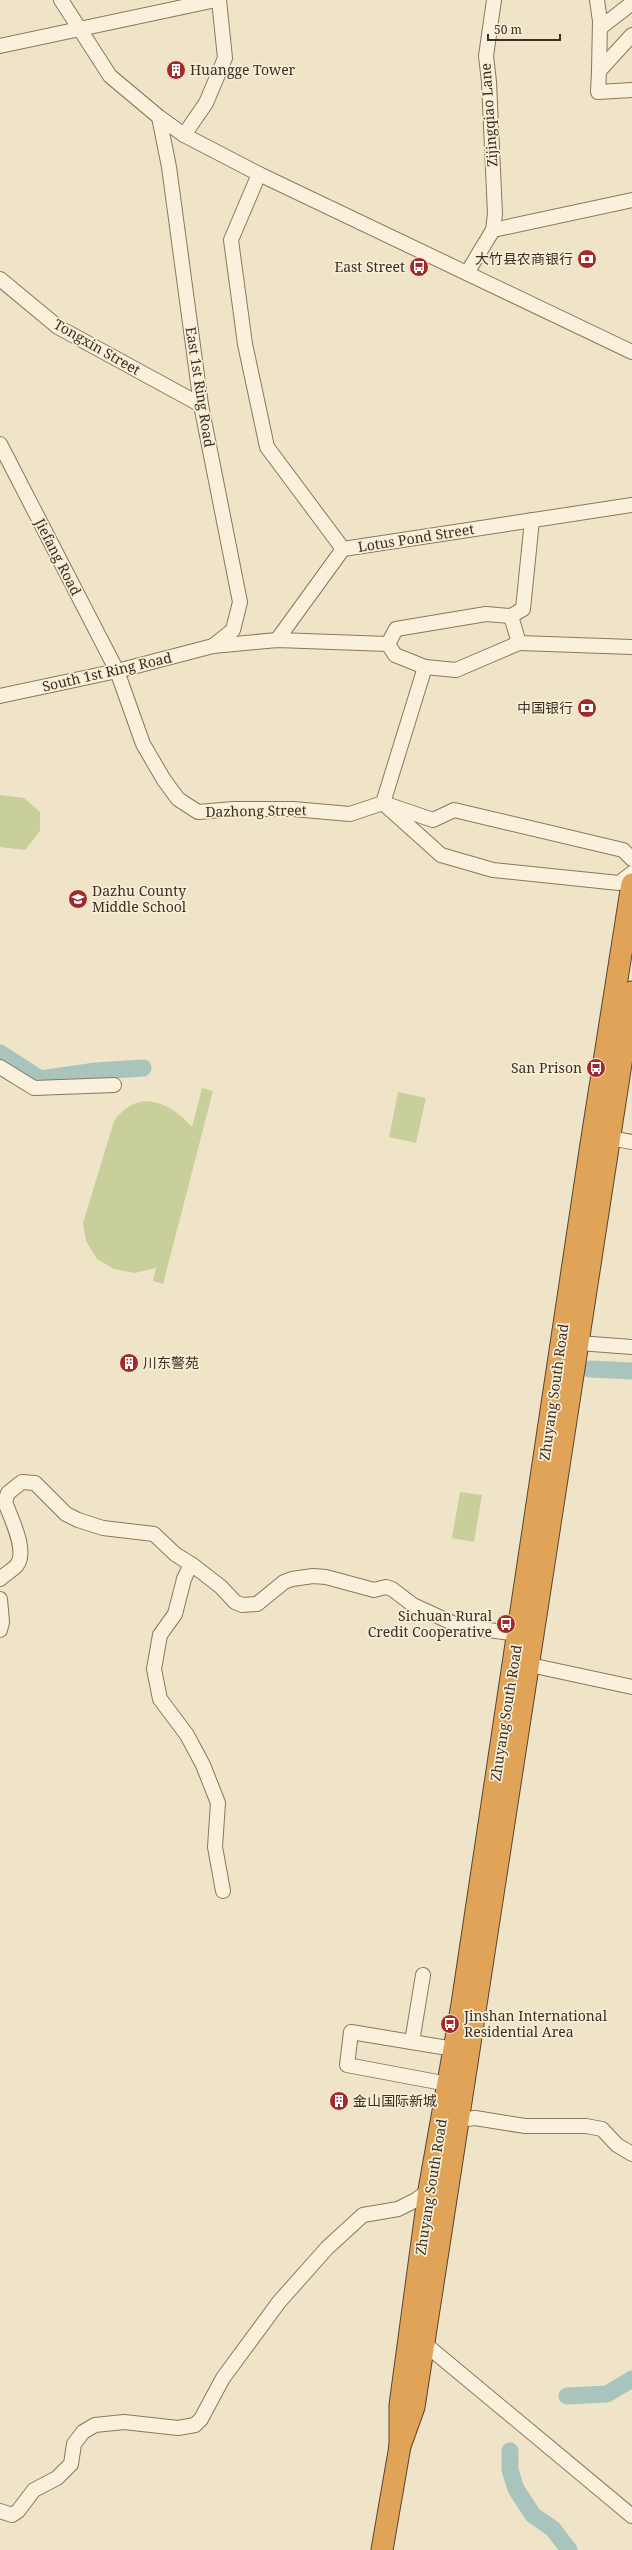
<svg xmlns="http://www.w3.org/2000/svg" width="632" height="2550" font-family="'Noto Serif','Noto Sans SC',serif">
<style>
.green{fill:#c9cf9b}
.lines{fill:none;stroke-linecap:round;stroke-linejoin:round}
.river{stroke:#a9c4bc;stroke-width:17}
.minor-casing{stroke:#8d765c;stroke-width:16}
.highway-casing{stroke:#5b4430;stroke-width:23}
.minor{stroke:#faf1dc;stroke-width:14}
.highway{stroke:#e0a458;stroke-width:21}
.labels{text-anchor:middle;stroke-width:3.5;stroke-linejoin:round;paint-order:stroke}
.poi-label{font-size:14px;fill:#3d2e20;stroke:#f7eed8;text-anchor:start}
.street-label{font-size:14px;fill:#3d2e20;stroke:#f7eed8}
</style>
<rect width="100%" height="100%" fill="#f0e4c8"/>
<!-- green -->
<g class="green">
<path d="M0 795 24 798 40 812V831L25 850 0 847Z"/>
<path d="M202 1088 213 1091 163 1284 153 1281 156 1268 135 1273 114 1269 97 1259 86 1241 83 1223 114 1121C138 1088 169 1101 192 1127Z"/>
<path d="M398 1092 426 1098 416 1143 389 1137Z"/>
<path d="M460 1492 482 1495 474 1542 452 1538Z"/>
</g>
<g class="lines">
<!-- river -->
<g class="river">
<path d="M0 1053 40 1079 96 1071 143 1068"/>
<path d="M590 1369 632 1371"/>
<path d="M567 2396 607 2394 632 2379"/>
<path d="M510 2451V2470L516 2489 533 2515 553 2529 569 2550"/>
</g>
<!-- minor casing -->
<g class="minor-casing">
<g id="minor">
<path d="M61 0 110 76 159 117 184 135 259 174 632 352"/>
<path d="M597 0 600 21 599 71"/>
<path d="M600 28 632 3"/>
<path d="M632 35 599 71 598 92 632 90"/>
<path d="M0 46 216 0"/>
<path d="M159 117 169 167 201 405 240 602 233 630 213 646"/>
<path d="M184 135 206 103 225 58 219 0"/>
<path d="M259 174 231 240 245 344 267 447 343 549"/>
<path d="M493 230 632 200"/>
<path d="M467 273 493 230 495 214 489 82 486 56 494 0"/>
<path d="M0 279 58 327 201 405"/>
<path d="M0 444 117 671 143 744 164 780 178 799 198 812 234 809H293L350 814 383 803"/>
<path d="M343 549 632 505"/>
<path d="M511 616 523 609 532 520"/>
<path d="M277 640 343 549"/>
<path d="M388 644 396 629 486 614 511 616 519 643 632 647"/>
<path d="M388 644 395 655 425 667 456 670 519 643"/>
<path d="M0 696 117 671 213 646 277 640 388 644"/>
<path d="M383 803 441 855 493 870 619 883 632 873"/>
<path d="M383 803 425 667"/>
<path d="M389 805 433 820 454 810 623 850 632 859"/>
<path d="M0 1067 34 1088 114 1085"/>
<path d="M610 1138 632 1142"/>
<path d="M579 1343 632 1347"/>
<path d="M191 1564 184 1579 175 1614 160 1635 154 1669 160 1699 187 1735 203 1765 218 1803 215 1847 223 1891"/>
<path d="M0 1579C5 1574 13 1570 17 1565 28 1551 10 1516 5 1502L8 1493 22 1482 35 1483 66 1514 78 1520 103 1528 154 1534 175 1554 194 1566 221 1587 235 1602 242 1605 257 1604 284 1582 292 1579 313 1576 326 1577 374 1590 386 1587 392 1589 413 1605 459 1626 526 1635"/>
<path d="M0 1599 2 1622 0 1630"/>
<path d="M530 1665 632 1687"/>
<path d="M412 2042 423 1975"/>
<path d="M448 2084 347 2065 351 2032 454 2049"/>
<path d="M451 2118 459 2120 475 2118 525 2126H586L602 2129 617 2145 632 2154"/>
<path d="M419 2339 632 2516"/>
<path d="M0 2511 12 2515 18 2511 34 2490 57 2478 71 2464 74 2444 83 2432 95 2425 124 2422 178 2428 195 2425 201 2419 223 2378 279 2302 327 2248 363 2215 398 2209 416 2200 429 2190"/>
</g>
</g>
<!-- highway casing -->
<g class="highway-casing">
<g id="highway">
<path d="M400 2446V2405L429 2190 462 2004 591 1144 632 884"/>
<path d="M382 2550 400 2446 414 2407 424 2342 632 992"/>
</g>
</g>
<!-- minor -->
<use href="#minor" class="minor"/>
<!-- highway -->
<use href="#highway" class="highway"/>
</g>
<!-- icons -->
<defs>
<g id="building-disc" transform="scale(1)"><circle r="9.5" fill="#9e2a2b" stroke="#f7eed8"/><path d="M-4-6H4V6H1V3H-1V6H-4ZM-2.5-4.3h1.7v1.8h-1.7ZM.8-4.3h1.7v1.8H.8ZM-2.5-1h1.7V.8h-1.7ZM.8-1h1.7V.8H.8Z" fill="#fff"/></g>
<g id="bank-disc" transform="scale(1)"><circle r="9.5" fill="#9e2a2b" stroke="#f7eed8"/><path d="M-6-4H6V4H-6ZM0-2.3a2.3 2.3 0 1 0 0 4.6a2.3 2.3 0 1 0 0-4.6Z" fill="#fff"/></g>
<g id="bus-disc" transform="scale(1)"><circle r="9.5" fill="#9e2a2b" stroke="#f7eed8"/><path d="M-5-6H5V4H4V6H2V4H-2V6H-4V4H-5ZM-3.5-4V0h7V-4ZM-3.5 1.2v1.5H-2V1.2ZM2 1.2v1.5H3.5V1.2Z" fill="#fff"/></g>
<g id="school-disc" transform="scale(1)"><circle r="9.5" fill="#9e2a2b" stroke="#f7eed8"/><path d="M0-5L7-2L0 1L-7-2ZM-4 1L0 2.5L4 1V4Q0 6-4 4Z" fill="#fff"/></g>
</defs>
<g fill-rule="evenodd">
<use href="#building-disc" x="176" y="70"/>
<use href="#bank-disc" x="587" y="259"/>
<use href="#bus-disc" x="419" y="267"/>
<use href="#bank-disc" x="587" y="708"/>
<use href="#school-disc" x="78" y="899"/>
<use href="#bus-disc" x="596" y="1068"/>
<use href="#building-disc" x="129" y="1363"/>
<use href="#bus-disc" x="506" y="1624"/>
<use href="#bus-disc" x="450" y="2024"/>
<use href="#building-disc" x="339" y="2101"/>
</g>
<g class="labels">
<!-- poi labels -->
<g class="poi-label">
<text x="190" y="75">Huangge Tower</text>
<text x="573" y="264" text-anchor="end">大竹县农商银行</text>
<text x="405" y="272" text-anchor="end">East Street</text>
<text x="573" y="713" text-anchor="end">中国银行</text>
<text x="92" y="896">Dazhu County<tspan x="92" dy="16">Middle School</tspan></text>
<text x="582" y="1073" text-anchor="end">San Prison</text>
<text x="143" y="1368">川东警苑</text>
<text x="492" y="1621" text-anchor="end">Sichuan Rural<tspan x="492" dy="16">Credit Cooperative</tspan></text>
<text x="464" y="2021">Jinshan International<tspan x="464" dy="16">Residential Area</tspan></text>
<text x="353" y="2106">金山国际新城</text>
</g>
<!-- street labels -->
<g class="street-label">
<text transform="translate(489 115) rotate(-94)" y="5">Zijingqiao Lane</text>
<text transform="translate(97 347) rotate(30)" y="5">Tongxin Street</text>
<text transform="translate(200 387) rotate(81)" y="5">East 1st Ring Road</text>
<text transform="translate(416 538) rotate(-9)" y="5">Lotus Pond Street</text>
<text transform="translate(58 557) rotate(63)" y="5">Jiefang Road</text>
<text transform="translate(107 672) rotate(-13)" y="5">South 1st Ring Road</text>
<text transform="translate(256 811) rotate(-1)" y="5">Dazhong Street</text>
<text transform="translate(554 1392) rotate(-82)" y="5">Zhuyang South Road</text>
<text transform="translate(506 1713) rotate(-81)" y="5">Zhuyang South Road</text>
<text transform="translate(431 2187) rotate(-81)" y="5">Zhuyang South Road</text>
</g>
</g>
<!-- scale -->
<path d="M488 34v6h72v-6" fill="none" stroke="#3d2e20" stroke-width="2"/>
<text x="494" y="34" font-size="12" fill="#3d2e20" stroke="#f7eed8" stroke-width="3" paint-order="stroke">50 m</text>
</svg>
